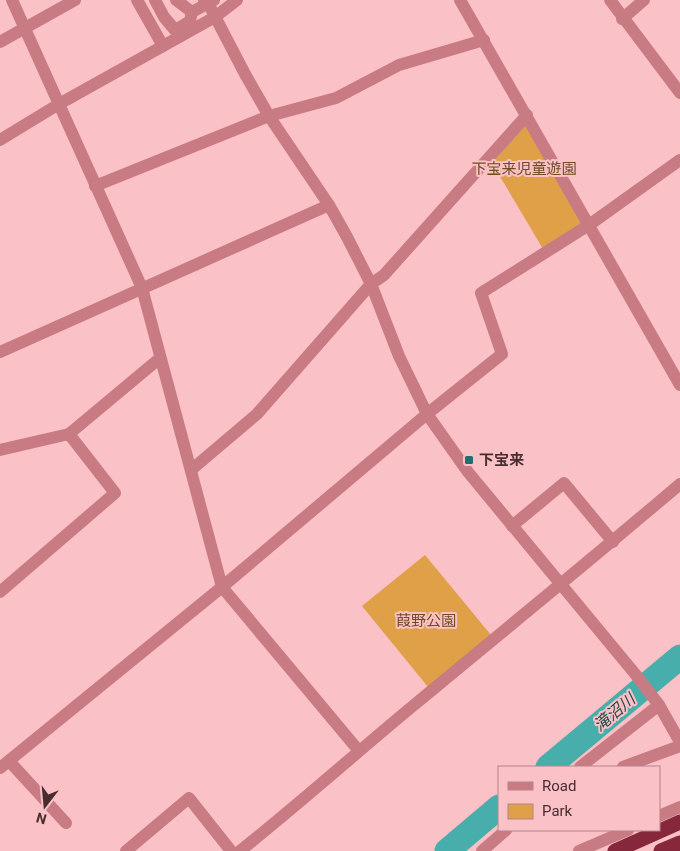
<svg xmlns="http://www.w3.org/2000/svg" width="680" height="851" font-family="Roboto,'Noto Sans JP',sans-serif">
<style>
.green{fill:#dfa048}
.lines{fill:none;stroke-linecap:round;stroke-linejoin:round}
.river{stroke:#48aeab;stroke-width:25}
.minor{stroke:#c97b84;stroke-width:12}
.highway{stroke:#87273b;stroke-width:15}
.poi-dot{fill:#236e6c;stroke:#fac1c6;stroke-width:2}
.labels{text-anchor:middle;stroke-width:4;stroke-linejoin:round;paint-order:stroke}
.park-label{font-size:15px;fill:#6e4d20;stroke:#fac1c6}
.poi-label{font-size:15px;font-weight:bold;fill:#482c2f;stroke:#fac1c6;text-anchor:start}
.water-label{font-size:16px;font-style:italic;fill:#264645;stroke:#fac1c6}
</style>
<rect width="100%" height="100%" fill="#fac1c6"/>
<!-- green -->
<g class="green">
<path d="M527 123 582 223 543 249 492 163Z"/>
<path d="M425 555 491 635 428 687 362 606Z"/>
</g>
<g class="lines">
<!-- river -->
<g class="river">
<path d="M548 767 680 657"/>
<path d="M447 851 499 807"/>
</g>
<!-- minor -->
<g class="minor">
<path d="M12 0 142 288 222 587 359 751"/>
<path d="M137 0 163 46"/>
<path d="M155 0 164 17 175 30"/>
<path d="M176 0 192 12"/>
<path d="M204 0 208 3 245 74 269 116 329 205 347 237 371 284 399 356 427 414 468 472 636 675 659 705 680 742"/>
<path d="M460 0 680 385"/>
<path d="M610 0 680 93"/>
<path d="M622 19 644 0"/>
<path d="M177 29 190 21 192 12 214 0"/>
<path d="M0 42 75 0"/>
<path d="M0 140 59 104 215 17 237 0"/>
<path d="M95 186 269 116 336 98 399 65 484 40"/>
<path d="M0 352 329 205"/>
<path d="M0 450 69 434 160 358"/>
<path d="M191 470 257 414 371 284 384 275 527 115"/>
<path d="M512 526 564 483 613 542"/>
<path d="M0 592 115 493 69 434"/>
<path d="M9 761 66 823"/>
<path d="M580 767 659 705"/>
<path d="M623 767 680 746"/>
<path d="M0 768 222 587 427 414 502 354 481 293 589 225 680 160"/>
<path d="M659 816 680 807"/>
<path d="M126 851 189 798 231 851"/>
<path d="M240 851C299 804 356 753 414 705 503 631 592 559 680 484"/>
<path d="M482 851 506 830"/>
<path d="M579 851 628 830"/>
</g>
<!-- highway -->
<g class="highway">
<path d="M615 851 680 822"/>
<path d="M661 851 680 843"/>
</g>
</g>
<!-- markers -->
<rect class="poi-dot" x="464" y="455" width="10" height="10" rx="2.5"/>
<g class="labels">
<!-- park labels -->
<g class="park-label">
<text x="524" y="174">下宝来児童遊園</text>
<text x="426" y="626">葭野公園</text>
</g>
<!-- poi labels -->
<g class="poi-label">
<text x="479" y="465">下宝来</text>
</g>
<!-- water labels -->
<g class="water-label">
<text transform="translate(614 712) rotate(-40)" y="6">滝沼川</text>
</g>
</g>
<!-- legend -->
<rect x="498" y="766" width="162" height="65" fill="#fac1c6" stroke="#b3858a"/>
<rect x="508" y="782" width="25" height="8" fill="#c97b84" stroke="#b3858a"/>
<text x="542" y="791" font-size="15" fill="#482c2f">Road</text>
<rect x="508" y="804" width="25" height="15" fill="#dfa048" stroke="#b3858a"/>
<text x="542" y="816" font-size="15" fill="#482c2f">Park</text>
<!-- north arrow -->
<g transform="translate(45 806) rotate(196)" stroke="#fac1c6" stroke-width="4" paint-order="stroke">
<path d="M0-4L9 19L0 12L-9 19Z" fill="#482c2f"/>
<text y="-8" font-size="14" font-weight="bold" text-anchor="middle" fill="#482c2f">N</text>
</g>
</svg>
